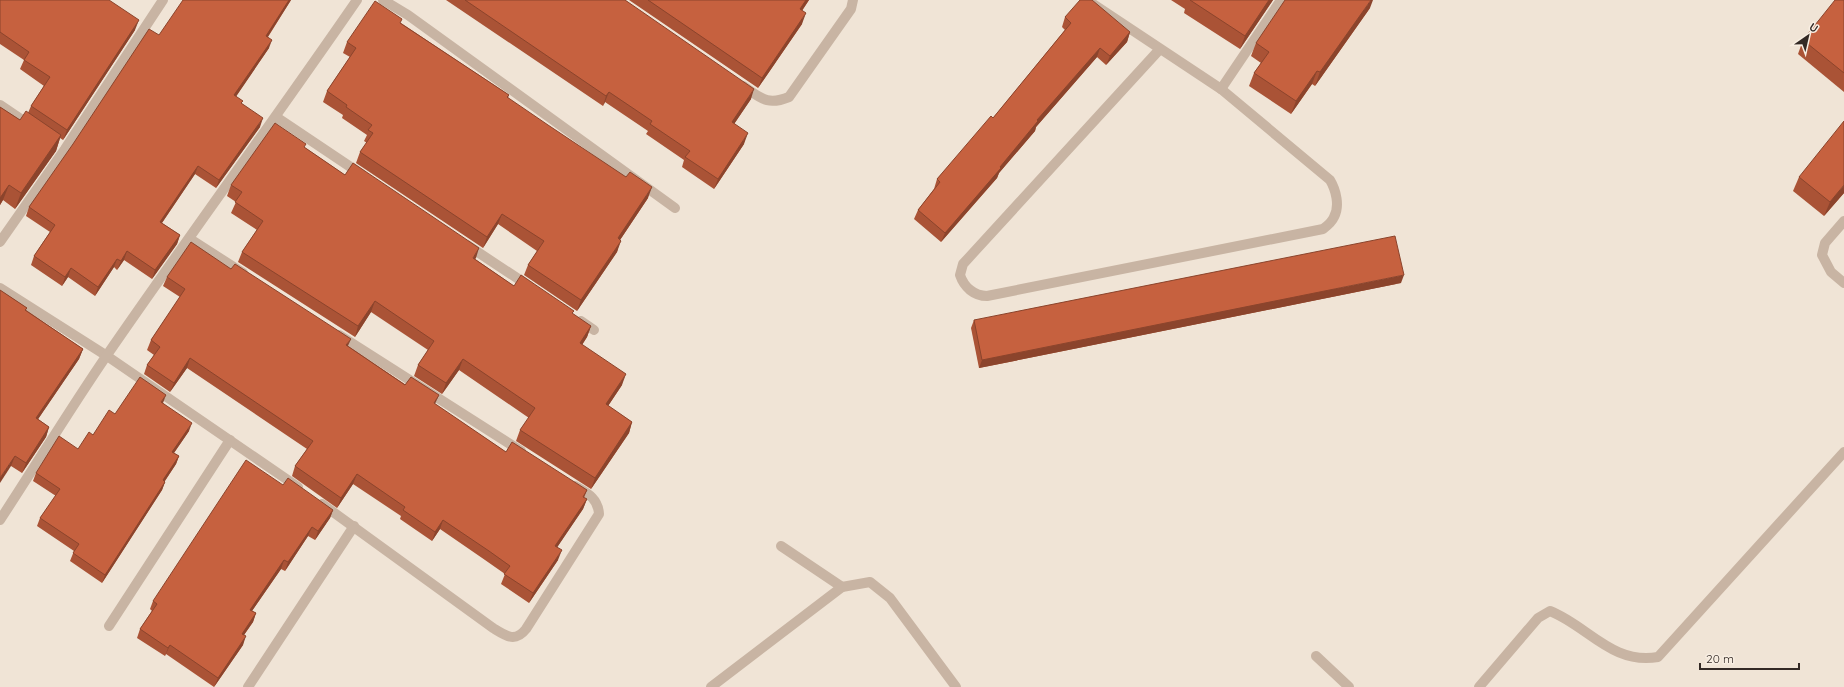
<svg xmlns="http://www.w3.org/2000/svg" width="1844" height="687" font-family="Quicksand,sans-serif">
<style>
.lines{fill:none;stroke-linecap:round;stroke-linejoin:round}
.street{stroke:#c8b4a3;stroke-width:10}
.wall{fill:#aa5336}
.shaded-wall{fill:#8b442c}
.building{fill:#c6613f;stroke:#8b442c}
</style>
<rect width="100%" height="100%" fill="#f0e4d6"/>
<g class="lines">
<!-- street -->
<g class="street">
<path d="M383 0 408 15 675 208"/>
<path d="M1087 0 1221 89 1330 180C1336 190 1340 206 1334 217 1332 222 1327 226 1323 229L987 296C974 296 964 287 960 275L963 264 1160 49"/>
<path d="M743 86C761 98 767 106 789 97L851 9 853 0"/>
<path d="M1221 89 1281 0"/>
<path d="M0 105 31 126"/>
<path d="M276 117 361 174"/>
<path d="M1844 221 1825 243 1822 255 1831 272 1844 283"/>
<path d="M190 239 243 273"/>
<path d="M0 242 65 149 163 0"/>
<path d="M467 245 529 286"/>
<path d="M0 288 107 356 298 487"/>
<path d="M581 321 594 330"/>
<path d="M339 335 521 451"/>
<path d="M322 504 493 628C506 636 515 643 526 629L599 514C598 498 587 493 575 486"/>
<path d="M0 520C36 465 70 409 107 355 189 236 275 119 357 0"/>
<path d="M781 546 842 587"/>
<path d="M109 626 230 440"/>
<path d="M1316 656 1349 687"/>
<path d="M248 687 354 526"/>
<path d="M711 687 842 587 870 582 890 598 956 687"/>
<path d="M1479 687 1538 618 1550 611C1588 626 1612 665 1658 657L1844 452"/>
</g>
</g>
<!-- wall -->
<g class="wall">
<path d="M0 0 135 30 63 140 60 138 56 151 15 209 3 200 0 205V107L20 120 28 113 31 106 44 86 20 69 24 60 0 44Z"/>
<path d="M291 0 268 37 269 48 236 96 260 127 216 188 195 174 162 223 180 235 177 244 152 279 124 260 117 270 114 267 95 296 68 277 62 286 31 265 34 256 50 232 26 216 29 207 159 35Z"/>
<path d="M446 0H625L751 99 734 124 744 144 714 189 682 167 684 160 646 134 648 131 605 102 603 106Z"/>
<path d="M629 0H809L802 11V24L758 88Z"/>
<path d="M1171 0H1273L1240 49 1184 13 1185 9Z"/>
<path d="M1844 0V92L1798 54 1803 40Z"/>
<path d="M1370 8 1315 86 1312 84 1291 114 1249 86 1254 73 1261 63 1251 56 1256 43Z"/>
<path d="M1065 17 1130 32 1127 42 1106 65 1097 57 1036 127 1035 131 999 173 997 178 941 242 914 219 918 210 934 189 937 179 993 118 1065 30 1062 27Z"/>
<path d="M401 23 509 95 508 98 648 198 620 240 617 252 577 311 524 275 528 265 537 251 498 224 483 248 356 163 360 152 367 143 364 141 367 135 342 118 343 115 323 102 327 91 350 57 343 53 347 42Z"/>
<path d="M304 147 345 175 475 259 514 286 574 311 572 314 591 326 587 337 582 345 622 385 608 406 632 422 629 433 591 489 516 441 520 430 529 418 459 370 442 394 414 376 418 365 428 350 371 312 355 337 238 262 242 252 257 230 231 213 236 202 227 196 231 185Z"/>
<path d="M1799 177 1844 193 1824 216 1793 191Z"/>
<path d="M167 277 348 346 506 452 587 490 584 498 587 499 583 509 557 547 558 560 529 603 501 584 505 574 485 560 440 529 432 541 400 519 401 516 353 484 337 508 292 476 295 466 307 449 187 368 170 392 144 374 147 365 154 355 147 350 151 340 180 297 163 286Z"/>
<path d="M1401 283 979 368 971 328 974 320Z"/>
<path d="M0 290 27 308 26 310 83 349 79 359 38 419 49 427 46 437 22 473 11 466Z"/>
<path d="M163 403 189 431 174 453 179 456 176 464 165 481V482L162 490 102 583 70 561 74 551 37 526 40 518 56 496 33 481 36 473 78 449 115 414Z"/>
<path d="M333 510 330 518 315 540 308 536 285 571 281 569 252 611 256 613 253 622 244 635 243 645 214 687 166 654 165 656 137 638 140 629 152 611 150 609 153 601Z"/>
</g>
<!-- shaded-wall -->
<g class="shaded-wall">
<path d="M289 0H291L263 44 266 36Z"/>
<path d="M806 0H809L796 19 800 9Z"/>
<path d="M1269 0H1273L1240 49 1245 36Z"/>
<path d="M1371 0H1373L1370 8 1315 86 1320 72Z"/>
<path d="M806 13 802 24 758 88 762 78Z"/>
<path d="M139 20 135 30 63 140 67 130Z"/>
<path d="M1130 32 1127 42 1106 65 1110 56Z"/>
<path d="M272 40 269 48 231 104 234 95Z"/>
<path d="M1100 48 1097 57 1036 127 1035 131 999 173 997 178 941 242 945 233 1000 167 1037 120Z"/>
<path d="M1317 71 1312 84 1291 114 1296 101Z"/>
<path d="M754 89 751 99 728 133 732 122Z"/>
<path d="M609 92 605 102 603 106 606 96Z"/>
<path d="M263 118 260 127 216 188 219 180Z"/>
<path d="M748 133 744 144 714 189 718 179Z"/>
<path d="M61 135 56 151 15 209 21 193Z"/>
<path d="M198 166 195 174 157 230 160 222Z"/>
<path d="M9 185 3 200 0 205V198Z"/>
<path d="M1844 185V193L1824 216 1830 202Z"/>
<path d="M652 187 648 198 614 249 618 238Z"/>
<path d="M502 214 498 224 483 248 487 237Z"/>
<path d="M180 235 177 244 152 279 155 270Z"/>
<path d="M621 241 617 252 577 311 581 300Z"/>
<path d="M479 248 476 258 469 268 473 258Z"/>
<path d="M127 251 124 260 117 270 121 261Z"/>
<path d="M117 259 114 267 95 296 98 287Z"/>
<path d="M71 268 68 277 62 286 65 277Z"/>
<path d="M1404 275 1401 283 979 368 982 360Z"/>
<path d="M375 301 371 312 355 337 358 326Z"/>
<path d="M591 326 587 337 576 354 580 343Z"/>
<path d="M351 339 347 348 346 345Z"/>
<path d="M83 349 79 359 32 428 36 418Z"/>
<path d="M190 358 187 368 170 392 174 383Z"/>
<path d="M463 359 459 370 442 394 446 383Z"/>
<path d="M626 374 622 385 602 415 606 404Z"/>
<path d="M166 395 163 403 158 410 161 402Z"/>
<path d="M439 395 435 404 434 403Z"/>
<path d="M632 422 629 433 591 489 595 478Z"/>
<path d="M192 423 189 431 169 460 172 452Z"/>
<path d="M49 427 46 437 22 473 26 463Z"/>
<path d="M15 456 11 466 0 483V478Z"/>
<path d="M179 456 176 464 160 488 163 480Z"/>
<path d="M357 474 353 484 337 508 341 498Z"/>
<path d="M165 482 162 490 102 583 105 575Z"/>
<path d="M587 499 583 509 552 555 555 546Z"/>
<path d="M333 510 330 518 315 540 318 531Z"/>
<path d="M443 520 440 529 432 541 435 532Z"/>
<path d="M312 527 308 536 285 571 288 562Z"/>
<path d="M562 550 558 560 529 603 533 593Z"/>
<path d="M284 560 281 569 247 618 250 610Z"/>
<path d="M256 613 253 622 239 642 242 634Z"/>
<path d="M246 636 243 645 214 687 218 678Z"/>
<path d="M170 645 166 654 165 656 168 648Z"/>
</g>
<!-- building -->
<g class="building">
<path d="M0 0H109L139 20 67 130 31 106 50 77 24 60 29 52 0 32Z"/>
<path d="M183 0H289L266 36 272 40 234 95 243 101 241 103 263 118 219 180 198 166 160 222 180 235 155 270 127 251 121 261 117 259 98 287 71 268 65 277 34 256 55 225 29 207 73 144 149 29 159 35Z"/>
<path d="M465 0H625L754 89 732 122 748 133 718 179 685 157 690 151 650 124 652 121 609 92 606 96Z"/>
<path d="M648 0H806L800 9 806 13 762 78Z"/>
<path d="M1080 0H1092L1130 32 1110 56 1100 48 1037 120 1038 121 1000 167 1001 168 945 233 918 210 940 182 937 179 991 116 993 118 1071 23 1065 17Z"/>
<path d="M1190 0H1269L1245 36Z"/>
<path d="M1285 0H1371L1320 72 1317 71 1296 101 1254 73 1269 52 1256 43Z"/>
<path d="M1835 0H1844V73L1803 40Z"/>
<path d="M375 1 402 19 400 23 509 95 507 97 548 125 626 177 630 172 652 187 618 238 621 241 581 300 528 265 544 241 502 214 487 237 360 152 373 133 368 130 372 125 346 107 347 105 327 91 356 48 347 42Z"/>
<path d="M0 107 20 120 26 111 61 135 21 193 9 185 0 198Z"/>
<path d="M1844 121V185L1830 202 1799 177Z"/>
<path d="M275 123 306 144 304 147 345 175 353 163 479 248 473 258 514 286 521 275 574 311 572 313 591 326 580 343 626 374 606 404 632 422 595 478 520 430 535 408 463 359 446 383 418 365 434 341 375 301 358 326 242 252 263 221 235 202 242 192 231 185Z"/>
<path d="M1395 236 1404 275 982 360 974 320Z"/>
<path d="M191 242 231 269 235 264 351 339 346 345 405 385 411 377 439 395 434 403 506 452 512 442 587 490 583 497 587 499 555 546 562 550 533 593 504 574 510 566 489 551 443 520 435 532 403 510 405 507 357 474 341 498 295 466 313 441 190 358 174 383 147 365 160 347 151 340 185 289 167 277Z"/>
<path d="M0 290 27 308 25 310 83 349 36 418 49 427 26 463 15 456 0 478Z"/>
<path d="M140 377 166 395 161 402 192 423 172 452 179 456 163 480 165 482 105 575 73 553 79 544 40 518 60 489 36 473 59 436 78 449 89 432 93 435 109 410 115 414Z"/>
<path d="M246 460 283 485 288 478 333 510 318 531 312 527 288 562 284 560 250 610 256 613 242 634 246 636 218 678 170 645 168 648 140 629 157 604 153 601Z"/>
</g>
<!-- north arrow -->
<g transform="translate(1808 36) rotate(34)" stroke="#f8eee2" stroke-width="3" paint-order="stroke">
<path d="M0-3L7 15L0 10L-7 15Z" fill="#332925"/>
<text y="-6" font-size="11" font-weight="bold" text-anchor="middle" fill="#332925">U</text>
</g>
<!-- scale -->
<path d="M1700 663v6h99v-6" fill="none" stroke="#332925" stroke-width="2"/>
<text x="1706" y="663" font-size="12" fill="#332925" stroke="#f8eee2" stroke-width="3" paint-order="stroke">20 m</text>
</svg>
